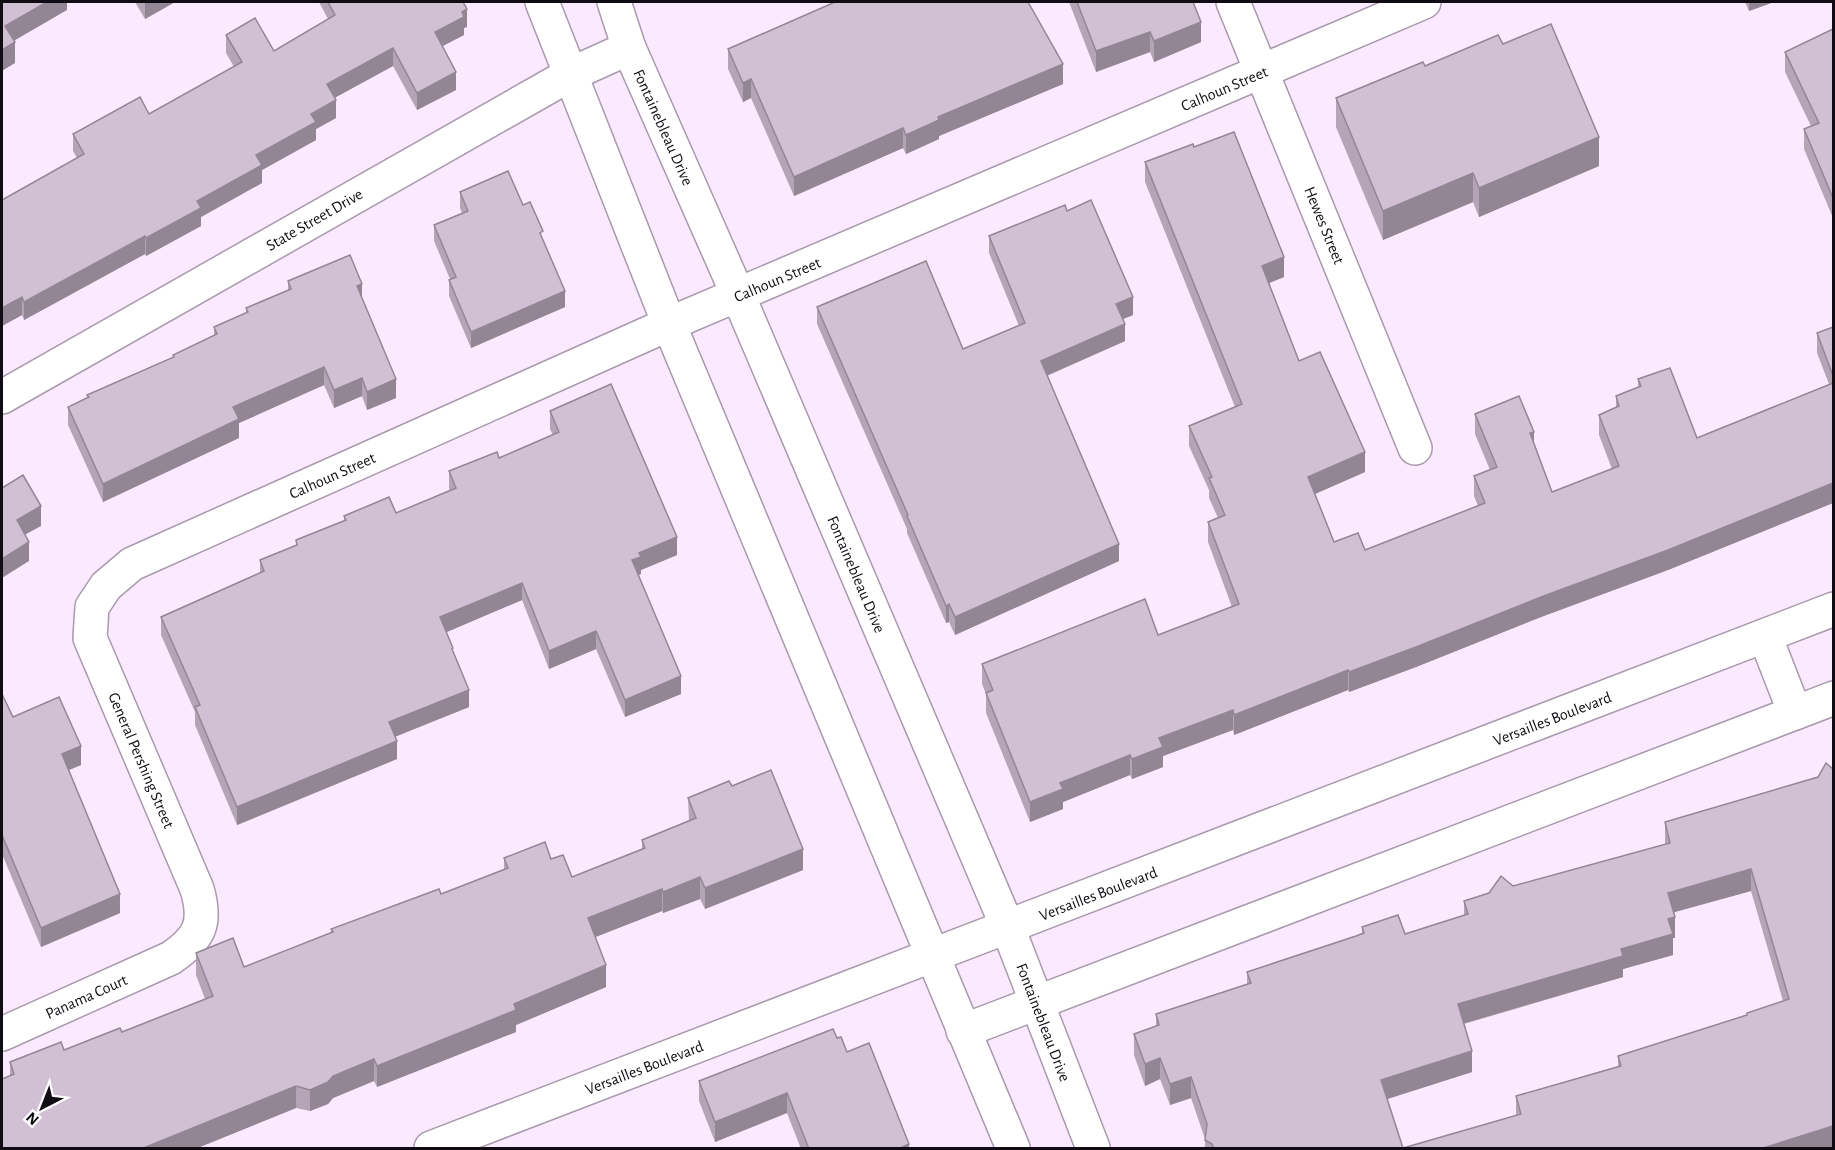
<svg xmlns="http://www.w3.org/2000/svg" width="1835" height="1150" font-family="'Alegreya Sans',sans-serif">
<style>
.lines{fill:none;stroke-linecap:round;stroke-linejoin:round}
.minor-casing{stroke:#a999ad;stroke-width:36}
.minor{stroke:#fff;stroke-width:33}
.wall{fill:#b4a5b6;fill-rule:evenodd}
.shaded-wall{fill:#928694}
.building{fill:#d1c0d4;stroke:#928694;stroke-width:1.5;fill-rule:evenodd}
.labels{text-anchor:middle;stroke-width:6;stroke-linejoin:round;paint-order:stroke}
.street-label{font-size:16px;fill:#110c13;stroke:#fff}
</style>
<rect width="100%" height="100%" fill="#fbeaff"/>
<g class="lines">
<!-- minor casing -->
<g class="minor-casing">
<g id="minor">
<path d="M542 2 669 324 1013 1148"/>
<path d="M614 2 629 48 738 295 1008 928 1093 1148"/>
<path d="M1233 2 1415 448"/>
<path d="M2 397 571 74 629 48"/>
<path d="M1765 636 1795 713"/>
<path d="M963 1031 1834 698"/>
<path d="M2 1034 171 958C200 938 207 923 197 889L90 638 92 607 106 586 132 564 669 324 1424 2"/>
<path d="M431 1148 1834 609"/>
</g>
</g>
<!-- minor -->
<use href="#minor" class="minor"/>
</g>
<!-- wall -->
<g class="wall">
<path d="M135 2H175L145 19Z"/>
<path d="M319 2H463L467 27 464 28V35L442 46 456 90 417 110 393 66 334 98 336 118 316 129V140L262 170V183L201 217V226L146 256 145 254 24 320 22 315 2 326 77 158 73 151V134L149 114 234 67 226 53V35L274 51 328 19Z"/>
<path d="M1069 2H1193L1201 42 1154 62 1150 52 1096 72Z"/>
<path d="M1745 2H1774L1749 11Z"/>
<path d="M1833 29V218L1804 149V129L1811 126 1785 72V52Z"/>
<path d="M1503 44 1599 166 1479 217 1473 202 1383 240 1336 127V98L1425 66Z"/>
<path d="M728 49 1063 84 939 136V139L906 154 903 148 794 196 751 98 743 102 728 69Z"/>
<path d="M1194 147 1284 277 1269 283 1299 361 1365 472 1315 494 1334 542 1365 550 1478 506 1474 496V476L1490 470 1475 434V414L1534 444 1552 492 1612 469 1599 435V415L1616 408V396L1638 388V379L1697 438 1829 384 1817 353V333L1833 327V503L1668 570 1541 617 1416 667 1349 692 1348 690 1234 735 1233 730 1163 756V767L1132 779 1130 775 1063 802V809L1030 822 986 713V694L982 684V664L1158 635 1232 607 1208 542V522L1218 518 1209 498V490L1189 446V426L1235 407 1145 182V162Z"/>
<path d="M460 192 523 205 543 240 565 307 471 348 449 296V280L450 279 434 241V225L462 213 460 208Z"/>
<path d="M1067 211 1133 315 1123 319 1125 341 1047 376 1119 561 955 635 949 622 946 623 907 533V529L817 324V307L963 349 1019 326 989 253V236Z"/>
<path d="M288 281 362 298 396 398 367 410 362 396 334 408 324 385 239 423V438L103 502 68 425V407L87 398V395L173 358V355L214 335V327L246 313V308L288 290Z"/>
<path d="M550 411 677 555 641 570V574L638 575 681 694 625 717 596 649 549 669 522 600 446 632 469 707 395 737 397 759 237 825 195 725V712L161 635V617L260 573V560L296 545V540L344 521V516L396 513 450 491 449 488V471L499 458 553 435 550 429Z"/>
<path d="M2 694 13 717 81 765 68 770 120 913 41 947 2 854Z"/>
<path d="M1818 777 1833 1147 1828 1149H1205V1139L1191 1098 1170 1105 1160 1079 1145 1086 1134 1055V1034L1156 1026V1014L1247 984V972L1356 936 1362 933V927L1405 934 1464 915V901L1665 844V822ZM1751 891 1783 1001 1747 1013V1015L1618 1056V1066L1516 1096V1116L1403 1148 1387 1099 1472 1072 1464 1024 1623 977V969L1673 955V938H1675L1673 912Z"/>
<path d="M732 786 803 870 705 909 700 899 663 913 662 911 595 937 606 987 516 1025V1032L377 1087 374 1081 333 1098 328 1104 310 1111 296 1108 195 1149H2L10 1076V1062L64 1050 122 1032 205 999 196 975V953L244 967 331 932V929L441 894 504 870V858L551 859 572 877 642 849V840L689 821 688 798Z"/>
<path d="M837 1038 847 1052 909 1149H801L787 1113 715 1142 699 1101V1081Z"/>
</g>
<!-- shaded-wall -->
<g class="shaded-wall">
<path d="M47 2H67V10L5 46V26Z"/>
<path d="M145 2H175L145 19Z"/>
<path d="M1749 2H1774L1749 11Z"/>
<path d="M467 9V27L464 28V35L435 50V32Z"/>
<path d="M1201 22V42L1154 62V41Z"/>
<path d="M1150 32V52L1096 72V51Z"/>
<path d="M15 42V63L2 71V50Z"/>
<path d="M393 48V66L327 102V84Z"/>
<path d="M1063 64V84L939 136V139L906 154V135L938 117Z"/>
<path d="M456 72V90L417 110V93Z"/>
<path d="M751 79V98L743 102V83Z"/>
<path d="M336 100V118L316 129V140L262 170V183L201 217V226L146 256V238L197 201 311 114Z"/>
<path d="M903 128V148L794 196V177Z"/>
<path d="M1599 137V166L1479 217V188Z"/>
<path d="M1473 173V202L1383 240V211Z"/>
<path d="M145 236V254L24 320V302Z"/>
<path d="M1284 257V277L1262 286V266Z"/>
<path d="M362 284V303L357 286Z"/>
<path d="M565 291V307L471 348V332Z"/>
<path d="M22 297V315L2 326V308Z"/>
<path d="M1133 297V315L1116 322V304Z"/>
<path d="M1125 324V341L1041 378V361Z"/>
<path d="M324 367V385L239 423V438L103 502V484L233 407Z"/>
<path d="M362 378V396L334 408V390Z"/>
<path d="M396 379V398L367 410V392Z"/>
<path d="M1534 432V451L1530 433Z"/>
<path d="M1365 452V472L1308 497V477Z"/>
<path d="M1833 483V503L1668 570 1541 617 1416 667 1349 692V672Z"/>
<path d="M41 506V526L17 539V520Z"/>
<path d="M677 537V555L641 570V574L632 578V560L639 553Z"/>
<path d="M29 542V561L2 578V559Z"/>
<path d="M1119 544V561L955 635V617Z"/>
<path d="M522 583V600L440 635V617Z"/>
<path d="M949 604V622L946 623V606Z"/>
<path d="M596 631V649L549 669V651Z"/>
<path d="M1348 670V690L1234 735V715Z"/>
<path d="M681 676V694L625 717V700Z"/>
<path d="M469 690V707L389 739V722Z"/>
<path d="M1233 710V730L1163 756V767L1132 779V759L1159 738Z"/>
<path d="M397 741V759L237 825V807Z"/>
<path d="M81 746V765L62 773V754Z"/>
<path d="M1130 755V775L1063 802V809L1030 822V802L1060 783Z"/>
<path d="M803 849V870L705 909V888Z"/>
<path d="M1751 869V891L1668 914V893Z"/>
<path d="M700 877V899L663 913V892Z"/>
<path d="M662 889V911L588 940V918Z"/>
<path d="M120 894V913L41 947V928Z"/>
<path d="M1675 917V938H1673V955L1623 969V977L1458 1025V1004L1621 949 1668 919Z"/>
<path d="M606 965V987L516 1025V1032L377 1087V1066L514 1004Z"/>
<path d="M1472 1051V1072L1381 1101V1080Z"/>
<path d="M1160 1058V1079L1145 1086V1064Z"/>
<path d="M374 1059V1081L333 1098 328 1104 310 1111V1090L333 1076Z"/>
<path d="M1191 1077V1098L1170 1105V1084Z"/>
<path d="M296 1086V1108L195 1149H141Z"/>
<path d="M787 1093V1113L715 1142V1122Z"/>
<path d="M1833 1126V1147L1828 1149H1760Z"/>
<path d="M909 1144V1149H898Z"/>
</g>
<!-- building -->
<g class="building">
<path d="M2 2H47L5 26 15 42 2 50Z"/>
<path d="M328 2H463L467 9 462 12 464 17 435 32 456 72 417 93 393 48 327 84 336 100 311 114 316 122 256 155 262 165 197 201 201 208 146 238 145 236 24 302 22 297 2 308V200L84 154 73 134 140 97 149 114 242 62 226 35 255 18 274 51 335 15Z"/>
<path d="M835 2H1028L1063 64 938 117 939 120 906 135 903 128 794 177 751 79 743 83 728 49Z"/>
<path d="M1077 2H1193L1201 22 1154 41 1150 32 1096 51Z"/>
<path d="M1551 24 1599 137 1479 188 1473 173 1383 211 1336 98 1423 62 1425 66 1498 35 1503 44Z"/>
<path d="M1833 29V198L1804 129 1819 123 1785 52Z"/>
<path d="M1234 132 1284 257 1262 266 1299 361 1320 352 1365 452 1308 477 1334 542 1358 533 1365 550 1485 503 1474 476 1497 467 1475 414 1519 396 1534 432 1530 433 1552 492 1619 466 1599 415 1619 406 1616 396 1641 386 1638 379 1670 368 1697 438 1833 383V483L1668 550 1541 597 1416 647 1349 672 1348 670 1234 715 1233 710 1159 738 1163 747 1132 759 1130 755 1060 783 1063 789 1030 802 986 693 993 690 982 664 1145 599 1158 635 1239 604 1208 522 1225 515 1209 478 1212 477 1189 426 1242 404 1145 162 1193 144 1194 147Z"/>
<path d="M508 171 523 205 530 202 543 231 540 233 565 291 471 332 449 280 456 277 434 225 468 211 460 192Z"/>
<path d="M1091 200 1133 297 1116 304 1125 324 1041 361 1119 544 955 617 949 604 946 606 907 516 908 515 817 307 926 261 963 349 1025 323 989 236 1065 205 1067 211Z"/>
<path d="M350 255 362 284 357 286 396 379 367 392 362 378 334 390 324 367 233 407 239 419 103 484 68 407 89 397 87 395 174 357 173 355 217 334 214 327 248 312 246 308 291 289 288 281Z"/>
<path d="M1833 327V376L1817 333Z"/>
<path d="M611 384 677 537 639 553 641 557 632 560 681 676 625 700 596 631 549 651 522 583 440 617 453 648 452 649 469 690 389 722 397 741 237 807 195 707 200 705 161 617 264 571 260 560 297 545 296 540 346 520 344 516 389 497 396 513 456 488 449 471 497 452 499 458 559 432 550 411Z"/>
<path d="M23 475 41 506 17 520 29 542 2 559V488Z"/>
<path d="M2 694 13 717 59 697 81 746 62 754 120 894 41 928 2 835Z"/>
<path d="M1826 763 1833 769V1126L1760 1149H1214L1212 1144 1205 1140 1207 1124 1191 1077 1170 1084 1160 1058 1145 1064 1134 1034 1159 1025 1156 1014 1251 983 1247 972 1356 936 1364 933 1362 927 1398 915 1405 934 1468 914 1464 901 1489 893 1501 876 1513 886 1670 843 1665 822 1818 777ZM1751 869 1789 999 1747 1013V1015L1618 1056 1621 1066 1516 1096 1521 1114 1403 1148 1381 1080 1472 1051 1458 1004 1623 956 1621 949 1673 934 1668 919 1675 917 1668 893Z"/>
<path d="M771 770 803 849 705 888 700 877 663 892 662 889 588 918 606 965 514 1004 516 1010 377 1066 374 1059 333 1076 328 1082 310 1090 296 1086 141 1149H2V1079L14 1074 10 1062 61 1042 64 1050 120 1028 122 1032 213 996 196 953 233 938 244 967 333 932 331 929 439 889 441 894 508 868 504 858 545 842 551 859 563 855 572 877 645 848 642 840 696 818 688 798 729 781 732 786Z"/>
<path d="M833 1029 837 1038 841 1037 847 1052 869 1043 909 1144 898 1149H809L787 1093 715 1122 699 1081Z"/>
</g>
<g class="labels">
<!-- street labels -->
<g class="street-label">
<text transform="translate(1224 88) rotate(-23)" y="6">Calhoun Street</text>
<text transform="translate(664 127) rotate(66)" y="6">Fontainebleau Drive</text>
<text transform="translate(314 219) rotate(-30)" y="6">State Street Drive</text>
<text transform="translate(1325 225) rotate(68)" y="6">Hewes Street</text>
<text transform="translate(777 279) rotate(-23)" y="6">Calhoun Street</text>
<text transform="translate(332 475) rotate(-24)" y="6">Calhoun Street</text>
<text transform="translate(857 574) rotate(67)" y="6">Fontainebleau Drive</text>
<text transform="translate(1552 718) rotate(-21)" y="6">Versailles Boulevard</text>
<text transform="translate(142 760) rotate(67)" y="6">General Pershing Street</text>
<text transform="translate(1098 893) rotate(-21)" y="6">Versailles Boulevard</text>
<text transform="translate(86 996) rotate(-24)" y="6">Panama Court</text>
<text transform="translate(1044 1022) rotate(69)" y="6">Fontainebleau Drive</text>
<text transform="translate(644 1067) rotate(-21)" y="6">Versailles Boulevard</text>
</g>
</g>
<!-- border -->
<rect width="1835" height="1150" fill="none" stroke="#110c13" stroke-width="6"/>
<!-- north arrow -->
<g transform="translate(42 1108) rotate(222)" stroke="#ffffff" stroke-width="4.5" paint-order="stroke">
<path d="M0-4.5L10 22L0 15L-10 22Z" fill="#110c13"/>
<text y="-9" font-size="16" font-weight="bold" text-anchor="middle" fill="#110c13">N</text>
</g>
</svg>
